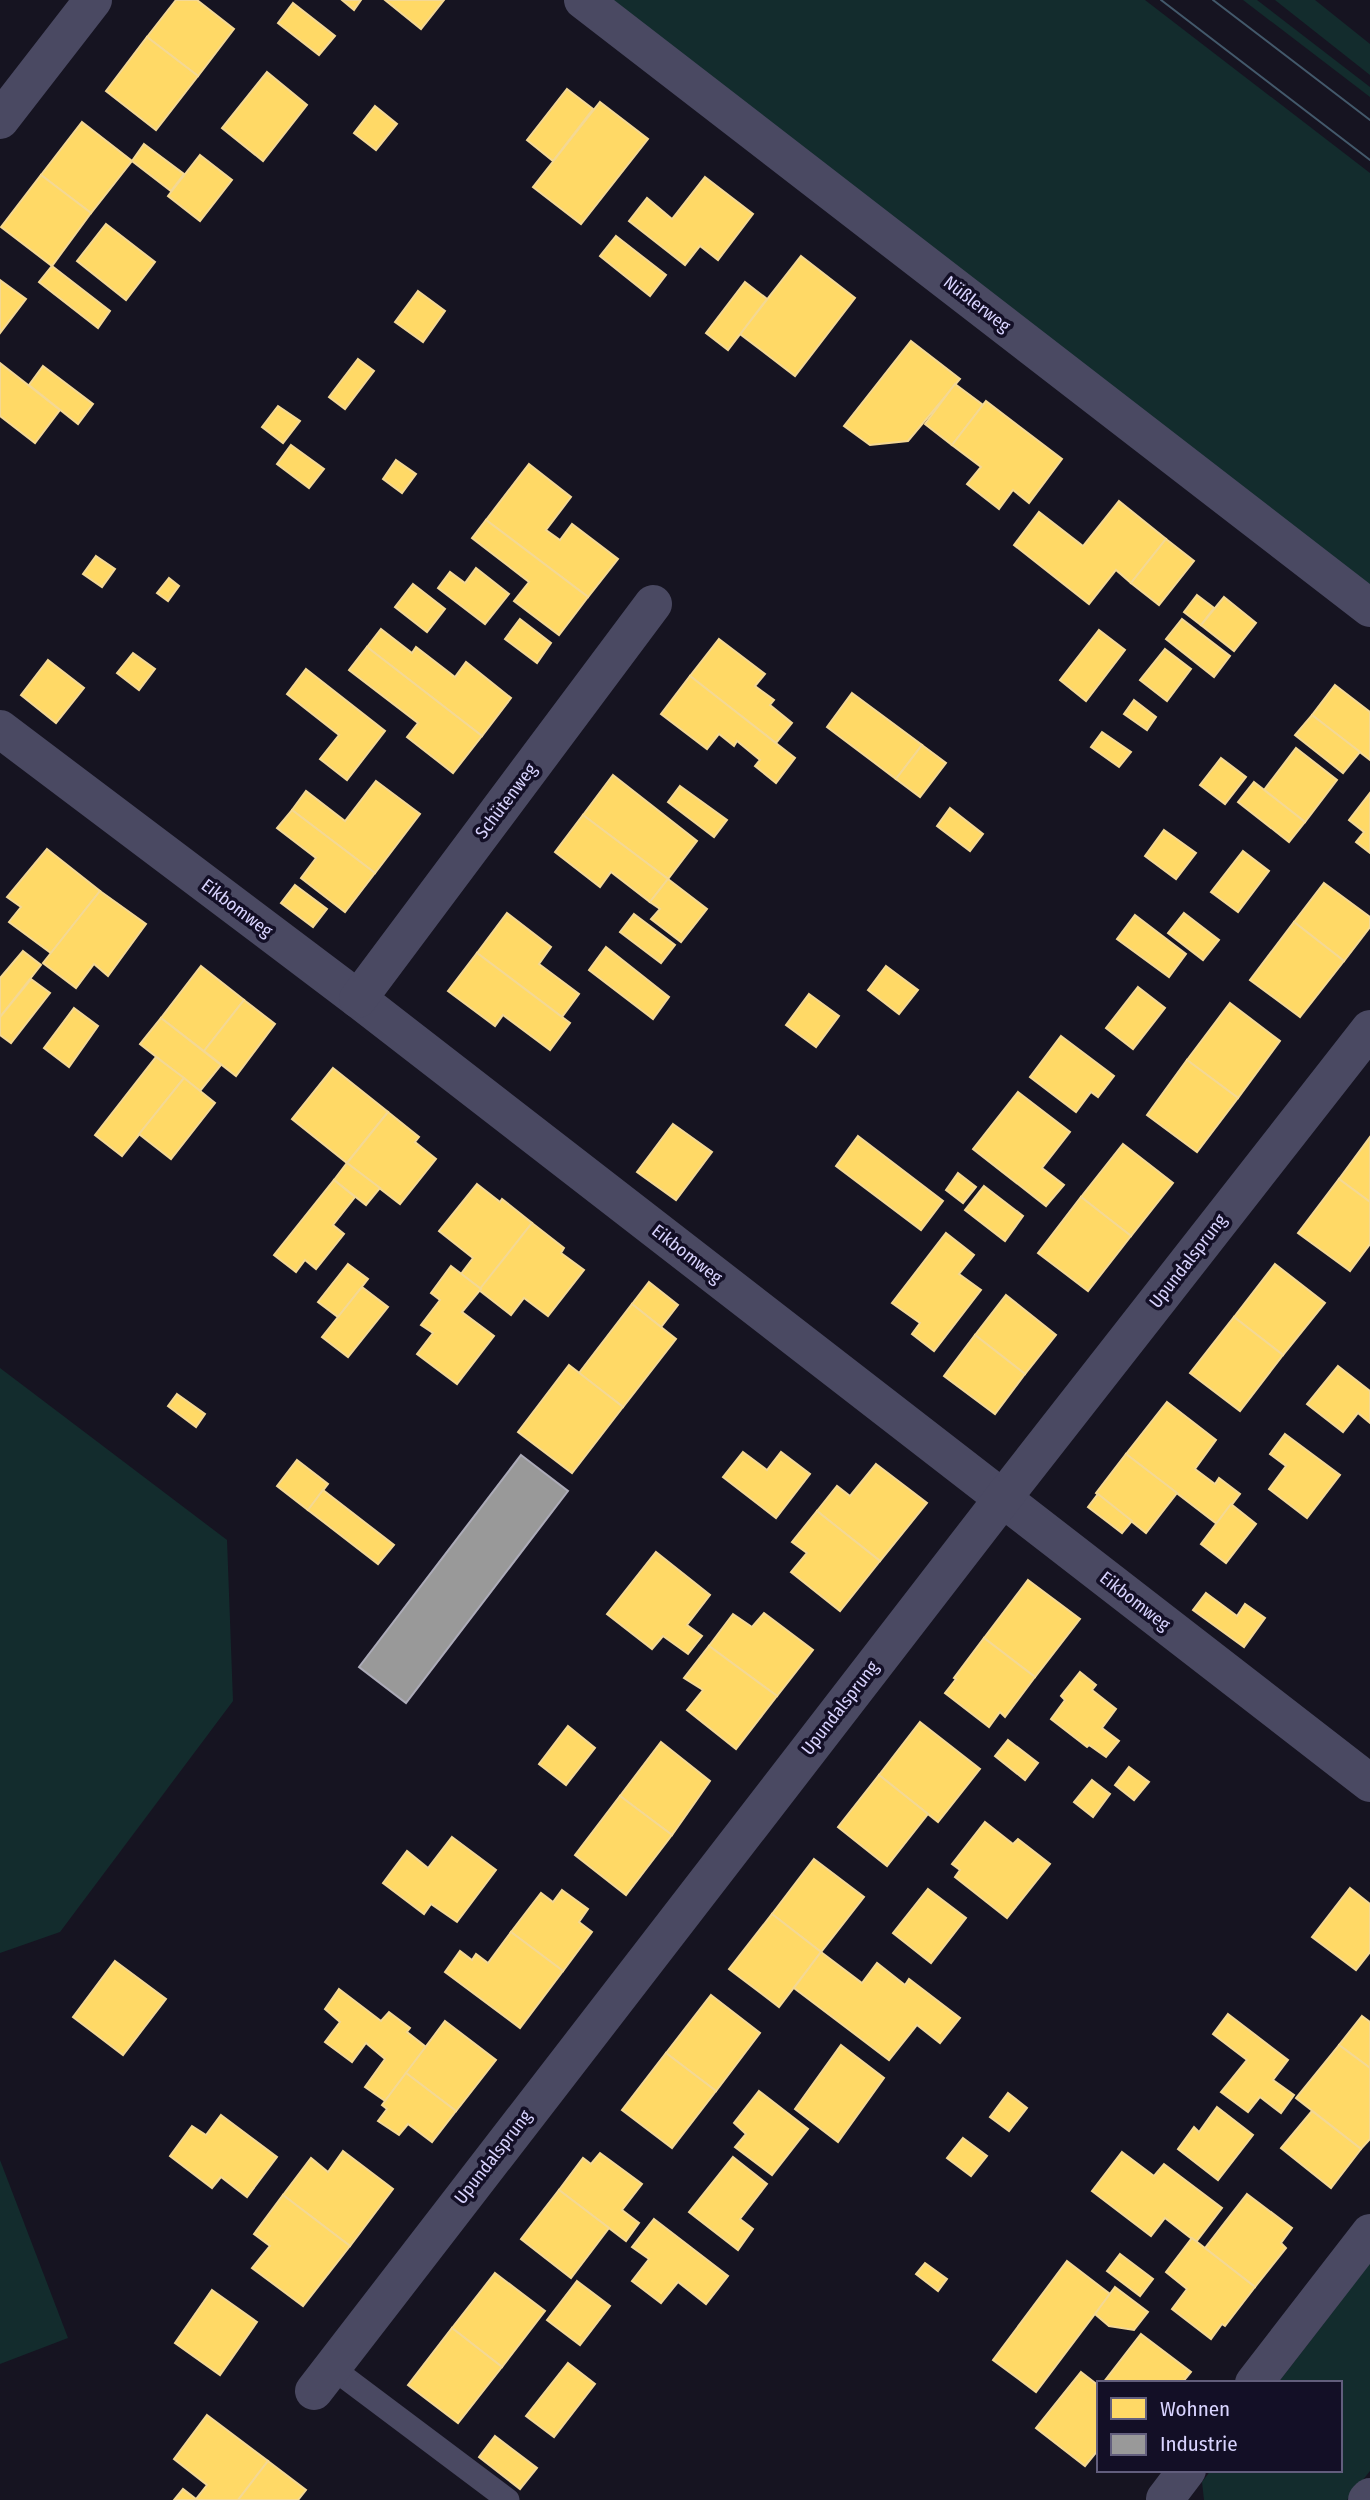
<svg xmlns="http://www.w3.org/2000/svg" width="1370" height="2500" font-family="'Fira Sans Condensed',sans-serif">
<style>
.green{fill:#132c2d}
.homes{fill:#ffd966;stroke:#f4d894;stroke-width:2}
.industry{fill:#999;stroke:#acabb8;stroke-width:2}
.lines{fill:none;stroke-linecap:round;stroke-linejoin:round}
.lane{stroke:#4a4962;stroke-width:23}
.street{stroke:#4a4962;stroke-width:38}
.tram{stroke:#43596b;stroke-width:2}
.labels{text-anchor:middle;stroke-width:7;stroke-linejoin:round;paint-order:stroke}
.street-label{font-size:18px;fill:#d9d4ff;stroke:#130f26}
</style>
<rect width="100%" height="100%" fill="#161421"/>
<!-- green -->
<g class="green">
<path d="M583 0H1145L1370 173V608Z"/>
<path d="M1243 0H1257L1370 87V97Z"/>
<path d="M1275 0H1315L1370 44V75Z"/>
<path d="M0 1368 227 1540 233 1701 60 1932 0 1953Z"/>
<path d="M0 2160 68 2338 0 2364Z"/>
<path d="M1370 2263V2471L1347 2500H1204L1202 2482 1211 2470H1340V2383H1278Z"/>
</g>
<!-- homes -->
<g class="homes">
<path d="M176 0H197L234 29 198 76 147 37Z"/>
<path d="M342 0H361L354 10Z"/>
<path d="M385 0H444L421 29Z"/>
<path d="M293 3 335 36 319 55 278 23Z"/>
<path d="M147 37 198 76 156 130 106 91Z"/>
<path d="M267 72 307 105 263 161 222 128Z"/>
<path d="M567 89 593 109 553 161 527 140Z"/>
<path d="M600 102 648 139 581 224 533 187Z"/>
<path d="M375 106 397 124 376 150 354 133Z"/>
<path d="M82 122 132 161 91 213 41 175Z"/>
<path d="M144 144 184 174 171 191 132 161Z"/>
<path d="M200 155 232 180 200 221 168 196Z"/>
<path d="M41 175 91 213 52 266 1 227Z"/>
<path d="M705 177 753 214 718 260 700 246 685 265 629 221 647 198 672 219Z"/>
<path d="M106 224 155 262 126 300 77 261Z"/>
<path d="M616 236 666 275 650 296 600 256Z"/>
<path d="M801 256 855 298 795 376 740 334Z"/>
<path d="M52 266 110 311 98 328 39 282Z"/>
<path d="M0 280 26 299 0 333Z"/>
<path d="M745 282 767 299 728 350 706 333Z"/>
<path d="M418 291 445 311 423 342 395 322Z"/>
<path d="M911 341 960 379 908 441 870 445 844 426Z"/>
<path d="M358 359 374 371 345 409 329 397Z"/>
<path d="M0 363 60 410 35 443 0 416Z"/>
<path d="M43 366 93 404 78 424 29 385Z"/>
<path d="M955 384 983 405 952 445 925 424Z"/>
<path d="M986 401 1062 459 1029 503 1013 490 999 509 967 484 981 467 952 445Z"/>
<path d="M278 406 300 421 283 443 262 427Z"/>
<path d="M291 445 324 469 309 488 277 464Z"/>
<path d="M396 460 416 474 402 493 383 479Z"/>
<path d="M529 464 571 497 546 530 560 540 572 524 618 559 588 597 486 520Z"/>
<path d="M1119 501 1166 539 1131 583 1116 570 1089 604 1014 545 1039 512 1083 546Z"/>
<path d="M486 520 588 597 559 635 514 601 529 582 472 538Z"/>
<path d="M1166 539 1194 561 1159 605 1131 583Z"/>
<path d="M96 556 115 569 102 587 83 574Z"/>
<path d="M476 568 509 594 485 624 438 588 450 572 465 583Z"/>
<path d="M169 578 179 586 168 601 157 593Z"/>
<path d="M413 584 445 609 427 632 395 607Z"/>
<path d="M1197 595 1214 608 1201 625 1184 612Z"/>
<path d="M1224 597 1256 623 1234 651 1201 625Z"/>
<path d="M520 619 551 643 537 663 505 639Z"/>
<path d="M1182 619 1230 656 1214 677 1166 639Z"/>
<path d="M381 629 412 653 416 647 455 677 466 662 511 698 482 736 367 647Z"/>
<path d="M1099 630 1125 650 1086 701 1060 680Z"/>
<path d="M719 639 765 674 755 686 774 700 770 705 792 723 776 743 690 676Z"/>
<path d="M367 647 482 736 453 773 407 737 418 723 349 670Z"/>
<path d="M1165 649 1191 669 1167 701 1140 680Z"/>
<path d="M133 653 155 669 139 690 117 673Z"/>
<path d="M48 660 84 688 56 723 21 695Z"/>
<path d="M306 669 385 731 347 780 320 759 339 735 287 694Z"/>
<path d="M690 676 795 758 776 783 755 766 760 760 737 741 734 746 719 734 707 749 661 714Z"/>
<path d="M1335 685 1370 712V760L1312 715Z"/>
<path d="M852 693 922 745 896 779 827 727Z"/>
<path d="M1134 700 1156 717 1147 730 1124 714Z"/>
<path d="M1312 715 1360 752 1343 773 1295 735Z"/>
<path d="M1102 732 1131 752 1119 767 1091 747Z"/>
<path d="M922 745 946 763 920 797 896 779Z"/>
<path d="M1296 748 1337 780 1305 822 1264 790Z"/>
<path d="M1221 758 1246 777 1225 804 1200 785Z"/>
<path d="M613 775 697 841 668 879 583 815Z"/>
<path d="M376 781 420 814 375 873 292 810 306 791 345 821Z"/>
<path d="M1254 782 1305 822 1289 842 1238 802Z"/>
<path d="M680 786 727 820 714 837 668 802Z"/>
<path d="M1370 793V853L1356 842 1364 832 1349 820Z"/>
<path d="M950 808 983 834 970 851 937 826Z"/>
<path d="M292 810 375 873 345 912 301 878 316 858 277 828Z"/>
<path d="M583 815 668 879 650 902 611 872 600 887 555 852Z"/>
<path d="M1164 830 1196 853 1176 879 1145 856Z"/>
<path d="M47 849 100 891 51 953 9 922 21 907 7 897Z"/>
<path d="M1243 851 1269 871 1238 912 1211 892Z"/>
<path d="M668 879 707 909 681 942 651 919 660 909 650 902Z"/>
<path d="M1324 883 1370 917V927L1344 961 1294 922Z"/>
<path d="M295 885 327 909 313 927 281 903Z"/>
<path d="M100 891 146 924 108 976 94 964 76 988 43 963Z"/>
<path d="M507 913 551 947 539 964 579 994 562 1017 477 953Z"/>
<path d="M1184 913 1219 940 1203 960 1168 933Z"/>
<path d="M634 914 675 945 661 963 620 932Z"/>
<path d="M1135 915 1186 954 1169 977 1117 939Z"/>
<path d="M1294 922 1344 961 1300 1017 1250 980Z"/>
<path d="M606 947 669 997 653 1019 589 970Z"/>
<path d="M23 951 41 965 0 1017V978Z"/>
<path d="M477 953 570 1023 550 1050 503 1015 495 1026 448 991Z"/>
<path d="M201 966 244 1000 204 1051 161 1018Z"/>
<path d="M886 966 918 990 899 1014 868 990Z"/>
<path d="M31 979 50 993 11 1043 0 1035V1017Z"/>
<path d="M1138 987 1165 1008 1133 1049 1106 1028Z"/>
<path d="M809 994 839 1016 816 1047 786 1025Z"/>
<path d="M244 1000 275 1024 236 1076 204 1051Z"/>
<path d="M1230 1003 1280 1041 1238 1098 1187 1060Z"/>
<path d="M74 1008 98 1026 69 1067 44 1048Z"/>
<path d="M161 1018 221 1065 200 1091 140 1044Z"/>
<path d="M1061 1036 1114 1076 1098 1097 1091 1092 1076 1112 1030 1077Z"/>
<path d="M156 1057 184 1078 122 1156 95 1135Z"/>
<path d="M1187 1060 1238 1098 1197 1152 1147 1115Z"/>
<path d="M333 1068 388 1112 347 1163 292 1119Z"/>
<path d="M184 1078 215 1103 171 1159 139 1134Z"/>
<path d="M1018 1092 1070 1132 1042 1168 1064 1185 1046 1206 973 1149Z"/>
<path d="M388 1112 419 1137 415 1142 436 1159 400 1204 347 1163Z"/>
<path d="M673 1124 712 1152 676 1200 637 1172Z"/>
<path d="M858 1136 943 1201 921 1230 836 1166Z"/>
<path d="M1370 1137V1202L1339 1179Z"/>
<path d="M1123 1144 1173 1183 1131 1236 1081 1197Z"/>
<path d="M347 1163 380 1188 366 1205 334 1180Z"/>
<path d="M958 1173 976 1187 963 1203 946 1190Z"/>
<path d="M1339 1179 1370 1202V1244L1350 1271 1298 1233Z"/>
<path d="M334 1180 355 1197 333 1225 344 1234 316 1269 305 1260 296 1272 274 1255Z"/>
<path d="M477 1184 500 1202 502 1199 532 1223 481 1289 461 1274 473 1258 439 1231Z"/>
<path d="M984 1186 1023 1216 1005 1241 965 1210Z"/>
<path d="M1081 1197 1131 1236 1088 1291 1038 1253Z"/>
<path d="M532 1223 564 1248 561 1253 584 1270 548 1316 524 1298 511 1315 479 1290Z"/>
<path d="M946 1233 974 1255 959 1274 981 1290 934 1351 912 1334 920 1323 892 1303Z"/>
<path d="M348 1264 368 1279 338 1317 318 1302Z"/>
<path d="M1275 1264 1325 1303 1283 1355 1234 1317Z"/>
<path d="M451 1266 481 1289 462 1312 494 1336 457 1384 417 1354 433 1333 421 1325 440 1300 431 1293Z"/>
<path d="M649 1282 678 1305 661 1327 632 1304Z"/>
<path d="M362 1287 388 1307 348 1357 322 1337Z"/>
<path d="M1006 1295 1056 1335 1025 1374 975 1335Z"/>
<path d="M632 1304 676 1339 623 1407 579 1373Z"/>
<path d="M1234 1317 1283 1355 1240 1411 1190 1373Z"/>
<path d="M975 1335 1025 1374 995 1414 944 1376Z"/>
<path d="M569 1365 623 1407 572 1473 518 1432Z"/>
<path d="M1338 1366 1370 1391V1423L1358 1413 1343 1432 1307 1404Z"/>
<path d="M177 1394 205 1414 196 1427 168 1406Z"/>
<path d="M1167 1402 1216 1440 1195 1469 1215 1484 1219 1478 1240 1494 1217 1524 1126 1454Z"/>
<path d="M1285 1434 1340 1475 1307 1518 1269 1489 1286 1466 1270 1454Z"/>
<path d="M743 1452 767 1470 781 1452 810 1474 776 1518 723 1477Z"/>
<path d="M1126 1454 1177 1493 1146 1533 1096 1493Z"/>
<path d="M297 1460 328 1484 308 1510 277 1486Z"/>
<path d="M876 1464 927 1503 880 1561 817 1511 837 1486 850 1496Z"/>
<path d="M323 1490 394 1545 378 1564 308 1510Z"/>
<path d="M1098 1494 1132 1521 1122 1533 1088 1507Z"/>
<path d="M1231 1504 1256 1524 1226 1563 1201 1544Z"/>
<path d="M817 1511 880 1561 840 1611 791 1572 807 1553 792 1542Z"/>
<path d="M656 1552 710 1595 687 1625 702 1636 688 1654 663 1636 652 1649 607 1614Z"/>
<path d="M1028 1580 1080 1619 1035 1677 984 1638Z"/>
<path d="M1206 1593 1237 1616 1245 1604 1265 1618 1244 1647 1193 1610Z"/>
<path d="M764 1613 813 1650 777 1696 709 1646 733 1614 752 1627Z"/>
<path d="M984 1638 1035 1677 1005 1717 1000 1712 989 1727 945 1693 956 1679 954 1678Z"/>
<path d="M709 1646 777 1696 736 1749 687 1710 703 1690 684 1678Z"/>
<path d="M1080 1672 1096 1685 1092 1690 1116 1709 1102 1728 1119 1741 1106 1757 1089 1745 1087 1747 1051 1719 1065 1700 1061 1696Z"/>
<path d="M920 1722 980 1769 938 1822 879 1775Z"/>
<path d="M568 1726 595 1748 566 1785 539 1764Z"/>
<path d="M1008 1740 1038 1763 1025 1780 995 1756Z"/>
<path d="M661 1742 710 1781 672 1835 620 1796Z"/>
<path d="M1129 1767 1149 1782 1134 1800 1115 1785Z"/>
<path d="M879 1775 928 1814 887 1866 838 1827Z"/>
<path d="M1092 1780 1110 1794 1093 1817 1074 1802Z"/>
<path d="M620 1796 672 1835 626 1895 575 1855Z"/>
<path d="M985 1822 1013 1844 1018 1839 1050 1864 1007 1918 955 1877 960 1870 952 1864Z"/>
<path d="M452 1837 496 1870 457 1922 431 1904 424 1914 383 1883 407 1851 428 1868Z"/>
<path d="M814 1859 864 1897 821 1952 772 1914Z"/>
<path d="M1350 1888 1370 1904V1952L1356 1970 1312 1937Z"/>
<path d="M928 1889 966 1918 931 1963 893 1933Z"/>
<path d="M562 1890 588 1909 579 1922 592 1932 563 1971 511 1932 541 1893 553 1902Z"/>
<path d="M772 1914 821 1952 779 2007 729 1969Z"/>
<path d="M511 1932 563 1971 520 2028 445 1972 460 1951 472 1960 476 1954 488 1963Z"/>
<path d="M821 1952 862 1983 877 1963 905 1985 909 1979 960 2018 940 2043 917 2025 889 2060 794 1988Z"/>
<path d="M115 1961 166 1999 123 2055 73 2017Z"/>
<path d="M339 1989 381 2021 389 2012 410 2028 407 2032 426 2047 385 2101 365 2087 385 2059 366 2043 352 2062 325 2042 340 2022 325 2009Z"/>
<path d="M711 1995 760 2033 716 2091 666 2053Z"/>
<path d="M1228 2014 1288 2060 1273 2080 1294 2095 1281 2113 1260 2097 1248 2112 1221 2092 1247 2060 1213 2034Z"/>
<path d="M1362 2016 1370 2022V2068L1339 2045Z"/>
<path d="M445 2021 496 2060 456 2111 406 2073Z"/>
<path d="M841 2045 884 2078 838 2142 795 2109Z"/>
<path d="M1339 2045 1370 2068V2139L1361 2149 1296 2098Z"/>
<path d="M666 2053 716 2091 672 2148 622 2110Z"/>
<path d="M406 2073 456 2111 432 2142 408 2124 399 2135 378 2121 387 2109 382 2105Z"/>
<path d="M759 2091 808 2129 772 2175 735 2147 746 2134 734 2123Z"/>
<path d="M1008 2093 1027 2108 1009 2131 990 2117Z"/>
<path d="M1217 2107 1253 2135 1218 2180 1178 2149 1194 2127 1199 2132Z"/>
<path d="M1312 2111 1361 2149 1331 2188 1281 2148Z"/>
<path d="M221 2115 277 2157 247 2197 221 2177 212 2188 170 2156 192 2126 206 2135Z"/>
<path d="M963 2138 987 2156 971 2176 947 2158Z"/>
<path d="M343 2151 393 2189 350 2246 283 2195 311 2158 328 2172Z"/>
<path d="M1122 2152 1154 2176 1164 2164 1222 2208 1196 2242 1165 2218 1151 2236 1092 2191Z"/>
<path d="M600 2153 642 2184 622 2210 639 2223 626 2241 559 2190 583 2158 591 2164Z"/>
<path d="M733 2157 767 2184 740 2219 753 2229 738 2250 689 2212Z"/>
<path d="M559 2190 609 2228 571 2278 521 2239Z"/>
<path d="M1247 2194 1292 2228 1281 2243 1286 2248 1255 2287 1205 2248Z"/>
<path d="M283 2195 350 2246 303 2306 252 2268 270 2246 254 2234Z"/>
<path d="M654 2219 728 2276 706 2304 678 2282 661 2303 632 2281 649 2259 632 2247Z"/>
<path d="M1192 2238 1255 2287 1225 2326 1222 2324 1211 2339 1172 2309 1187 2289 1166 2272Z"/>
<path d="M1120 2254 1153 2279 1140 2296 1107 2271Z"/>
<path d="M1067 2261 1110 2294 1036 2392 993 2360Z"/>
<path d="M925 2263 947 2279 938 2291 916 2274Z"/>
<path d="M495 2273 545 2311 502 2367 452 2328Z"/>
<path d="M577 2281 610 2306 580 2345 547 2320Z"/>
<path d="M1115 2287 1148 2312 1134 2330 1109 2326 1095 2314Z"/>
<path d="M212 2290 257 2322 220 2375 175 2343Z"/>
<path d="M452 2328 502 2367 458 2423 408 2385Z"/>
<path d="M1141 2334 1191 2372 1182 2383H1103Z"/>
<path d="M568 2363 595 2384 554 2437 526 2416Z"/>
<path d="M1081 2372 1099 2386V2449L1085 2466 1036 2428Z"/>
<path d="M207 2415 268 2461 238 2500H174L183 2489 196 2499 207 2485 174 2459Z"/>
<path d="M495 2436 537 2468 520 2489 479 2457Z"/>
<path d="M268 2461 306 2490 298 2500H238Z"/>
</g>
<!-- industry -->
<path class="industry" d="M521 1455 568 1491 406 1703 359 1667Z"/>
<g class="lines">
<!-- lane -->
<path class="lane" d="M331 2367 508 2500"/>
<!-- street -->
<g class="street">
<path d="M583 0 1370 608"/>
<path d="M0 120 93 0"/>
<path d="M0 729 358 999 1370 1783"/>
<path d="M358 999 653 604"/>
<path d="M1254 2383 1370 2233"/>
<path d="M314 2391 1003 1498 1370 1029"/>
<path d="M1167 2500 1165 2499 1187 2470"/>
<path d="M1367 2500 1370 2497"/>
</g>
<!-- tram -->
<g class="tram">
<path d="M1161 0 1370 160"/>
<path d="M1213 0 1370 120"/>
</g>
</g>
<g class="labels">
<!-- street labels -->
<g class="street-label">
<text transform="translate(977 304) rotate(38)" y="6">Nüßlerweg</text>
<text transform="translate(506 801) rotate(-53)" y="6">Schütenweg</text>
<text transform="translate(237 908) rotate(37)" y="6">Eikbomweg</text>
<text transform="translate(687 1254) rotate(38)" y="6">Eikbomweg</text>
<text transform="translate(1188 1261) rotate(-52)" y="6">Upundalsprung</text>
<text transform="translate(1135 1601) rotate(38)" y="6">Eikbomweg</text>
<text transform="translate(840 1708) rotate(-52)" y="6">Upundalsprung</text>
<text transform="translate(493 2157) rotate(-52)" y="6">Upundalsprung</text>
</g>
</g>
<!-- legend -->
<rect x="1097" y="2381" width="245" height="91" fill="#130f26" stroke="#625e7d" stroke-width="2"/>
<rect x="1111" y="2398" width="35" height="21" fill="#ffd966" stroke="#625e7d" stroke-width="2"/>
<text x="1160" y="2416" font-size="21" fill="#d9d4ff">Wohnen</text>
<rect x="1111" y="2434" width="35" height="21" fill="#999999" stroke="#625e7d" stroke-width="2"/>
<text x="1160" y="2451" font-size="21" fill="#d9d4ff">Industrie</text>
</svg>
